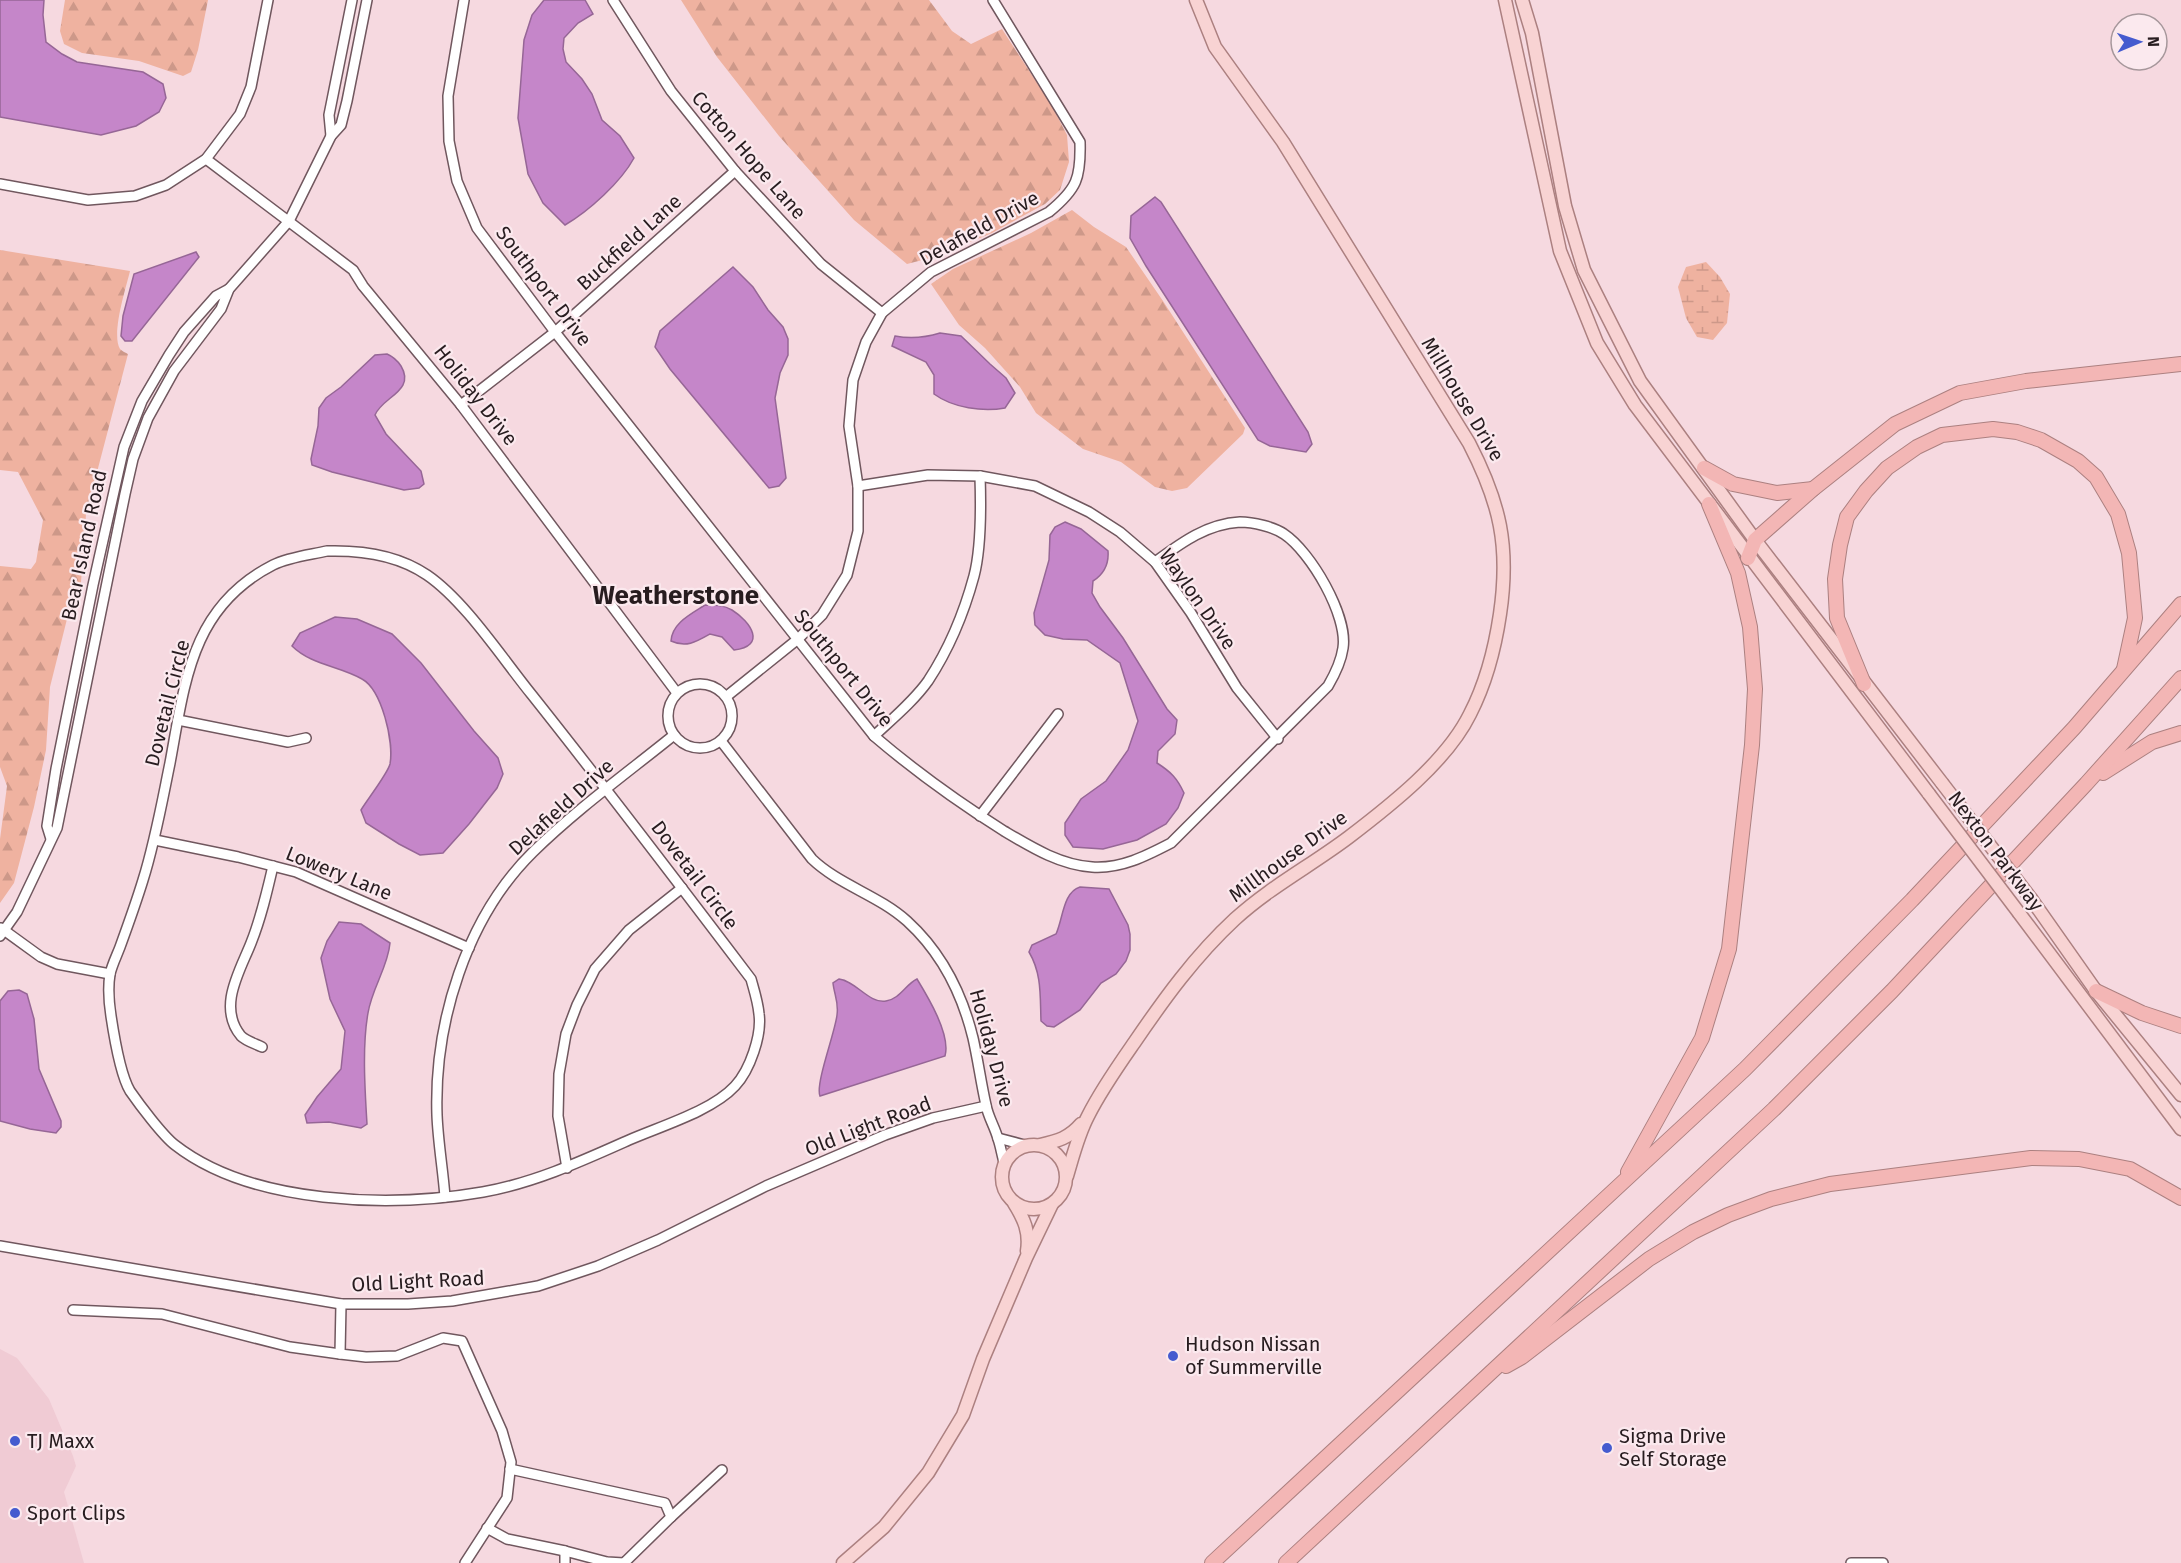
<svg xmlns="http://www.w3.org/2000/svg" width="2181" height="1563" font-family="'Fira Sans',sans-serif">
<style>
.built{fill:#f0cbd4}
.forest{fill:url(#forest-firs)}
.wetland{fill:url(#wetland-marsh)}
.water{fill:#c586c9;stroke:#966696;stroke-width:1.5}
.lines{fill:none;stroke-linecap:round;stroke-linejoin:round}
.minor-casing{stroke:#70575e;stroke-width:12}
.major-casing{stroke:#ac8080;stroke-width:15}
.highway-casing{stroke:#ac8080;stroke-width:16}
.minor{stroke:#fff;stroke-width:9}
.major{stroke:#f8d3d3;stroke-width:12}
.highway{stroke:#f3b6b5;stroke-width:14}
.major-bridge-casing{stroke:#ac8080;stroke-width:15;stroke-linecap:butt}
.major-bridge{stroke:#f8d3d3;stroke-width:12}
.poi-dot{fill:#455bcf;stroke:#fbe9ee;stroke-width:2}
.labels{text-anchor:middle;stroke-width:4.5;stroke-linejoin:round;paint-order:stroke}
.street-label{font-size:20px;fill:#271c1f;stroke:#fbe9ee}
.poi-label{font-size:20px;fill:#271c1f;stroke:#fbe9ee;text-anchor:start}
.district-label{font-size:26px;font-weight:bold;fill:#271c1f;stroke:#fbe9ee}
</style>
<defs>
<pattern id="forest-firs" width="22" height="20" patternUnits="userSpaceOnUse" patternTransform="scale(1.5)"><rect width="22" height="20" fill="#efb2a0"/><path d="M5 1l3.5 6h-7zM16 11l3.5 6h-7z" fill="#cd9889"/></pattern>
<pattern id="wetland-marsh" width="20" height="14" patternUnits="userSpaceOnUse" patternTransform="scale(1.5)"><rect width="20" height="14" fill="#efb2a0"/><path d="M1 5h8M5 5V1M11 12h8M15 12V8" fill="none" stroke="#cd9889"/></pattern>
</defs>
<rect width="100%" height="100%" fill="#f6d9e0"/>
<!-- built -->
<path class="built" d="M0 1349 17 1358 49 1399 73 1456 76 1466 64 1492 84 1563H0Z"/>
<!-- forest -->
<g class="forest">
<path d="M65 0H208L198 50 191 72 183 76 139 61 82 53 64 44 60 31Z"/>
<path d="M681 0H929L952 31 971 44 1002 29 1052 106 1067 135 1069 162 1060 190 1045 204 992 233 934 257 907 264 854 220 779 136 717 57Z"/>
<path d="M1072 210 1094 227 1126 247 1163 301 1245 428 1243 434 1187 488 1172 491 1155 487 1121 462 1083 449 1036 413 1020 387 985 348 959 325 931 284 953 269 1031 233Z"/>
<path d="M0 250 130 271C126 288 111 334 120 349 122 351 126 353 128 354L86 514 81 582 67 619 50 687 46 750 34 807 14 883 0 903V839L7 786 0 767V566L31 569 36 562 43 520 18 472 0 470Z"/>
</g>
<!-- wetland -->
<path class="wetland" d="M1706 262 1720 277 1730 294 1727 323 1713 340 1697 337 1686 318 1678 287 1686 267Z"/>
<!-- water -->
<g class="water">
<path d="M0 0H44L43 15 46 42 62 54 77 62 143 72 163 84 166 98 159 112 136 126 101 135 0 117Z"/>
<path d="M544 0H585L593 14 578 23 564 38 563 49 566 62 582 79 592 94 602 120 620 136 634 158C621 182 589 211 565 225L543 203 528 174 518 118 524 40 532 15Z"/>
<path d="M1155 197 1161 202 1308 432 1312 444 1306 452 1270 446 1258 440 1146 266 1130 238 1131 216Z"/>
<path d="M196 252 199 257 132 341H125L121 336 123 316 134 274Z"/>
<path d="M733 267 753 287 768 310 783 327 788 339V355L780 373 775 398 786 478 779 486 769 488 670 369 655 347 660 331Z"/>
<path d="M940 333 961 336 990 364 1006 378 1015 393 1005 408C983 412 953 408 934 394V375L926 362 892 346 895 336C911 339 924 338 940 333Z"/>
<path d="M387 354C394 357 397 360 401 366 416 391 382 397 375 415L386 434 421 471 424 484 419 488 404 490 332 472 312 465 311 459 318 426 319 408 326 398 341 387 375 355Z"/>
<path d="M1065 522 1081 529 1108 551C1109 564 1104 574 1093 581L1092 593 1100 607 1123 638 1167 709 1177 720 1175 734 1158 751 1157 763C1171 772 1177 778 1184 793L1178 808 1166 824 1137 840 1103 849 1073 847 1065 835V823L1081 799 1106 781 1128 750 1138 721 1120 663 1087 640 1063 639 1045 635 1035 625 1034 613 1049 560 1050 535 1055 527Z"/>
<path d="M705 605C714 605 724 605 732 610 751 622 767 646 734 650L722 637 710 634C696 642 686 648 671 641 672 623 691 614 705 605Z"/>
<path d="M335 617 357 619 392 634 421 663 474 731 498 758 503 774 497 788 469 824 443 853 420 855 399 844 366 823 361 810C367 800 388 773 390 764 394 742 382 690 362 679 340 666 311 665 292 646L300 633Z"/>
<path d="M1080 887 1109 889 1128 925 1130 934V950L1126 961 1116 974 1101 983 1080 1010 1054 1027 1047 1026 1041 1021C1040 996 1042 974 1029 952L1032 945 1056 934C1063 919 1063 892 1080 887Z"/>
<path d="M339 922 361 924 390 943C388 967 372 988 368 1013 362 1046 365 1091 367 1124L361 1128 329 1122 307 1123 305 1115 317 1097 341 1069 345 1031 330 999 321 958 327 941Z"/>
<path d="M839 979C856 981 869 1004 886 1001 900 999 906 984 917 979 928 997 951 1035 945 1056L820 1096C815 1084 835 1033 837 1015 839 1002 834 994 833 983Z"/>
<path d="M19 990 27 994 34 1019 39 1069 61 1121V1127L56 1133 30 1129 0 1121V1001L8 991Z"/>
</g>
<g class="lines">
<!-- minor casing -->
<g class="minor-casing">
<g id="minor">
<path d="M464 0 448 96 449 141 457 181 477 228 555 332 874 736C915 771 958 802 1004 831 1031 847 1060 865 1092 867 1121 869 1146 856 1171 843L1328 686C1335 674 1341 662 1343 648 1348 616 1311 552 1284 534 1274 527 1253 522 1240 522 1206 524 1181 543 1155 562"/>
<path d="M613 0 671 91 735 171 821 264 882 313"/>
<path d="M331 136 329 115 352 0"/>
<path d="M206 159 353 270 363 286 461 405 677 693"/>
<path d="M0 184 88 200 135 196 166 185 206 159 240 114 251 87 268 0"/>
<path d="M461 405 555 332 735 171"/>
<path d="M858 486 928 475 980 476 1035 486 1089 512 1120 532 1155 562 1191 613 1237 688 1278 739"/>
<path d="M327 551C362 550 398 555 427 575 465 601 502 658 532 695 606 788 679 884 751 979 754 990 758 1002 759 1014 762 1035 750 1070 735 1086 712 1111 661 1126 629 1140 582 1161 534 1183 483 1192 391 1208 252 1205 175 1145 163 1136 139 1104 130 1091 120 1074 114 1036 111 1016 109 1003 108 986 110 974 112 965 117 955 120 947 128 925 136 903 143 880 155 842 162 802 170 763 185 682 191 607 273 565 289 557 309 555 327 551Z"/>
<circle cx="700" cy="716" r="32"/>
<path d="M727 696 798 639 822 615 847 575 858 531V486L849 426 853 380 866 342 882 313 931 272 1049 212C1077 189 1081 178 1080 142L993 0"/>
<path d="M178 720 288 742 306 738"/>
<path d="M874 736C892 719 913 702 928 681 949 649 964 613 974 576 981 549 981 505 980 476"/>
<path d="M721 741 812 859C839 885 878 895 907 921 941 952 962 993 973 1038 978 1060 981 1083 986 1105 988 1117 995 1127 998 1139 1001 1147 1002 1157 1005 1165"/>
<path d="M980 816 1058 714"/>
<path d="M51 839 47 826 56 769 93 585 124 447 142 401 169 355 184 332 216 296 229 289"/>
<path d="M155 840 238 857 296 872 469 948"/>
<path d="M1 928 41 957 57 964 110 974"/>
<path d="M0 936 17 912 57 828 125 494 133 459 148 418 174 371 221 309 229 289 289 221 331 136 341 125 347 101 367 0"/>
<path d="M262 1047C256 1044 246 1041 241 1036 217 1007 240 971 251 943 261 918 267 892 273 866"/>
<path d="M998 1138 1028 1146"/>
<path d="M567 1168 558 1116 559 1074 566 1034 577 1005 595 969 629 930 682 888"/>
<path d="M445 1197C443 1170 438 1142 437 1115 434 1023 466 918 533 852 577 809 627 773 674 735"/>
<path d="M0 1246 341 1304H408L452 1301 538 1286 598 1266 658 1240 766 1186 885 1135 933 1118 986 1106"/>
<path d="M341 1304 340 1354 366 1357 397 1356 443 1338 462 1341 502 1431 511 1462 507 1498 465 1563"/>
<path d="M73 1310 162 1314 290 1347 340 1354"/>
<path d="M510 1469 665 1503 671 1517 624 1563 607 1562 565 1551V1563"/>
<path d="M671 1517 722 1470"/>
<path d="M487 1528 507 1539 565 1551"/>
<path d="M1851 1563H1883"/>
</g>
</g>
<!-- major casing -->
<g class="major-casing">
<g id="major">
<path d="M1505 0 1560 251 1597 343 1635 405 1929 794"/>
<path d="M1522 0 1532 33 1565 206 1584 270 1640 381 1755 540 1942 783"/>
<path d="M2032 900 2096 991 2181 1095"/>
<path d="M2019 913 2181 1129"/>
<path d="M1040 1145C1058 1141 1069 1138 1081 1124"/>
<circle cx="1034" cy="1177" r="32"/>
<path d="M1067 1176C1073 1156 1078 1135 1088 1116 1101 1090 1118 1066 1134 1043 1164 999 1195 956 1235 919 1270 887 1312 865 1349 837 1391 805 1447 761 1470 714 1486 683 1495 648 1500 614 1510 546 1500 503 1469 443L1283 142 1215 47 1196 0"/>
<path d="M1014 1203C1024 1219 1030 1232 1027 1251"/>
<path d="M843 1563 884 1527 928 1473 963 1415 983 1359 1026 1258 1052 1204"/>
</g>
</g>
<!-- highway casing -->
<g class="highway-casing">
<g id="highway">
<path d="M1704 468 1733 484 1777 493 1813 489"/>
<path d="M1748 558 1755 540 1813 489 1895 424 1960 393 2026 381 2181 364"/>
<path d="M1864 684 1837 618 1835 579 1840 545 1847 517 1866 491 1887 468 1917 447 1942 435 1993 429 2017 432 2041 440 2078 461 2096 477 2118 514 2129 553 2135 618 2124 669"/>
<path d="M2103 773 2152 742 2181 733"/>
<path d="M2096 991 2142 1013 2181 1026"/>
<path d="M1628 1172 1702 1038 1729 949 1752 745 1755 689 1750 627 1738 573 1709 504"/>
<path d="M1506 1366 1522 1357 1649 1259 1693 1232 1728 1215 1771 1199 1830 1184 2031 1158 2079 1159 2130 1169 2181 1198"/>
<path d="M1212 1563 1745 1069 1912 900 2074 728 2181 604"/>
<path d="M1286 1563 1774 1109 1892 991 2086 784 2181 678"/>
</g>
</g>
<!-- minor -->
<use href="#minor" class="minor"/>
<!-- major -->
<use href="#major" class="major"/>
<!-- highway -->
<use href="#highway" class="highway"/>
<!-- major-bridge casing -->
<g class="major-bridge-casing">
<g id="major-bridge">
<path d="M1942 783 2032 900"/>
<path d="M1929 794 2019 913"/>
</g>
</g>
<!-- major-bridge -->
<use href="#major-bridge" class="major-bridge"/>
</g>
<!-- markers -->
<g class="poi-dot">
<circle cx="1173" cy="1356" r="6"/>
<circle cx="15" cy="1441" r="6"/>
<circle cx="1607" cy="1448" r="6"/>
<circle cx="15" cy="1513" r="6"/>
</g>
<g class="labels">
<!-- street labels -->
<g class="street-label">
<text transform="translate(749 155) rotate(49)" y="7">Cotton Hope Lane</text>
<text transform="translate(979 228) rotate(-29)" y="7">Delafield Drive</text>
<text transform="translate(629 242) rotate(-42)" y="7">Buckfield Lane</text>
<text transform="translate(544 286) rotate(53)" y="7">Southport Drive</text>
<text transform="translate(476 395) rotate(52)" y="7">Holiday Drive</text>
<text transform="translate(1463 399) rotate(59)" y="7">Millhouse Drive</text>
<text transform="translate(84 545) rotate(-78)" y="7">Bear Island Road</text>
<text transform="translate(1198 599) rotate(55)" y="7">Waylon Drive</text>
<text transform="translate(844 668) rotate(51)" y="7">Southport Drive</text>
<text transform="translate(167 703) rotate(-76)" y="7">Dovetail Circle</text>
<text transform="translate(561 807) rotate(-42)" y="7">Delafield Drive</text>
<text transform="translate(1996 851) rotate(53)" y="7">Nexton Parkway</text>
<text transform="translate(1288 856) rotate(-36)" y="7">Millhouse Drive</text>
<text transform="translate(339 873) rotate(22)" y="7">Lowery Lane</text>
<text transform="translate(695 875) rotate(53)" y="7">Dovetail Circle</text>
<text transform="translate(992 1048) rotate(75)" y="7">Holiday Drive</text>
<text transform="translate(868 1126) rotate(-21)" y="7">Old Light Road</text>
<text transform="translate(418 1281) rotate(-3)" y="7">Old Light Road</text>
</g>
<!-- poi labels -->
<g class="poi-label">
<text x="1185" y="1351">Hudson Nissan<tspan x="1185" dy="23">of Summerville</tspan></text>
<text x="1619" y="1443">Sigma Drive<tspan x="1619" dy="23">Self Storage</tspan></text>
<text x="27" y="1448">TJ Maxx</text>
<text x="27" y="1520">Sport Clips</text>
</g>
<!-- district labels -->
<g class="district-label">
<text x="676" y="604">Weatherstone</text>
</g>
</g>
<!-- north arrow -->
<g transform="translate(2139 42) rotate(88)"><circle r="28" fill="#fbe9ee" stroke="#a6979b" stroke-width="1.5"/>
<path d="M0-4.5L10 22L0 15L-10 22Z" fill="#455bcf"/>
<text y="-9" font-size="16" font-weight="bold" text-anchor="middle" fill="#271c1f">N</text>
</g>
</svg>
